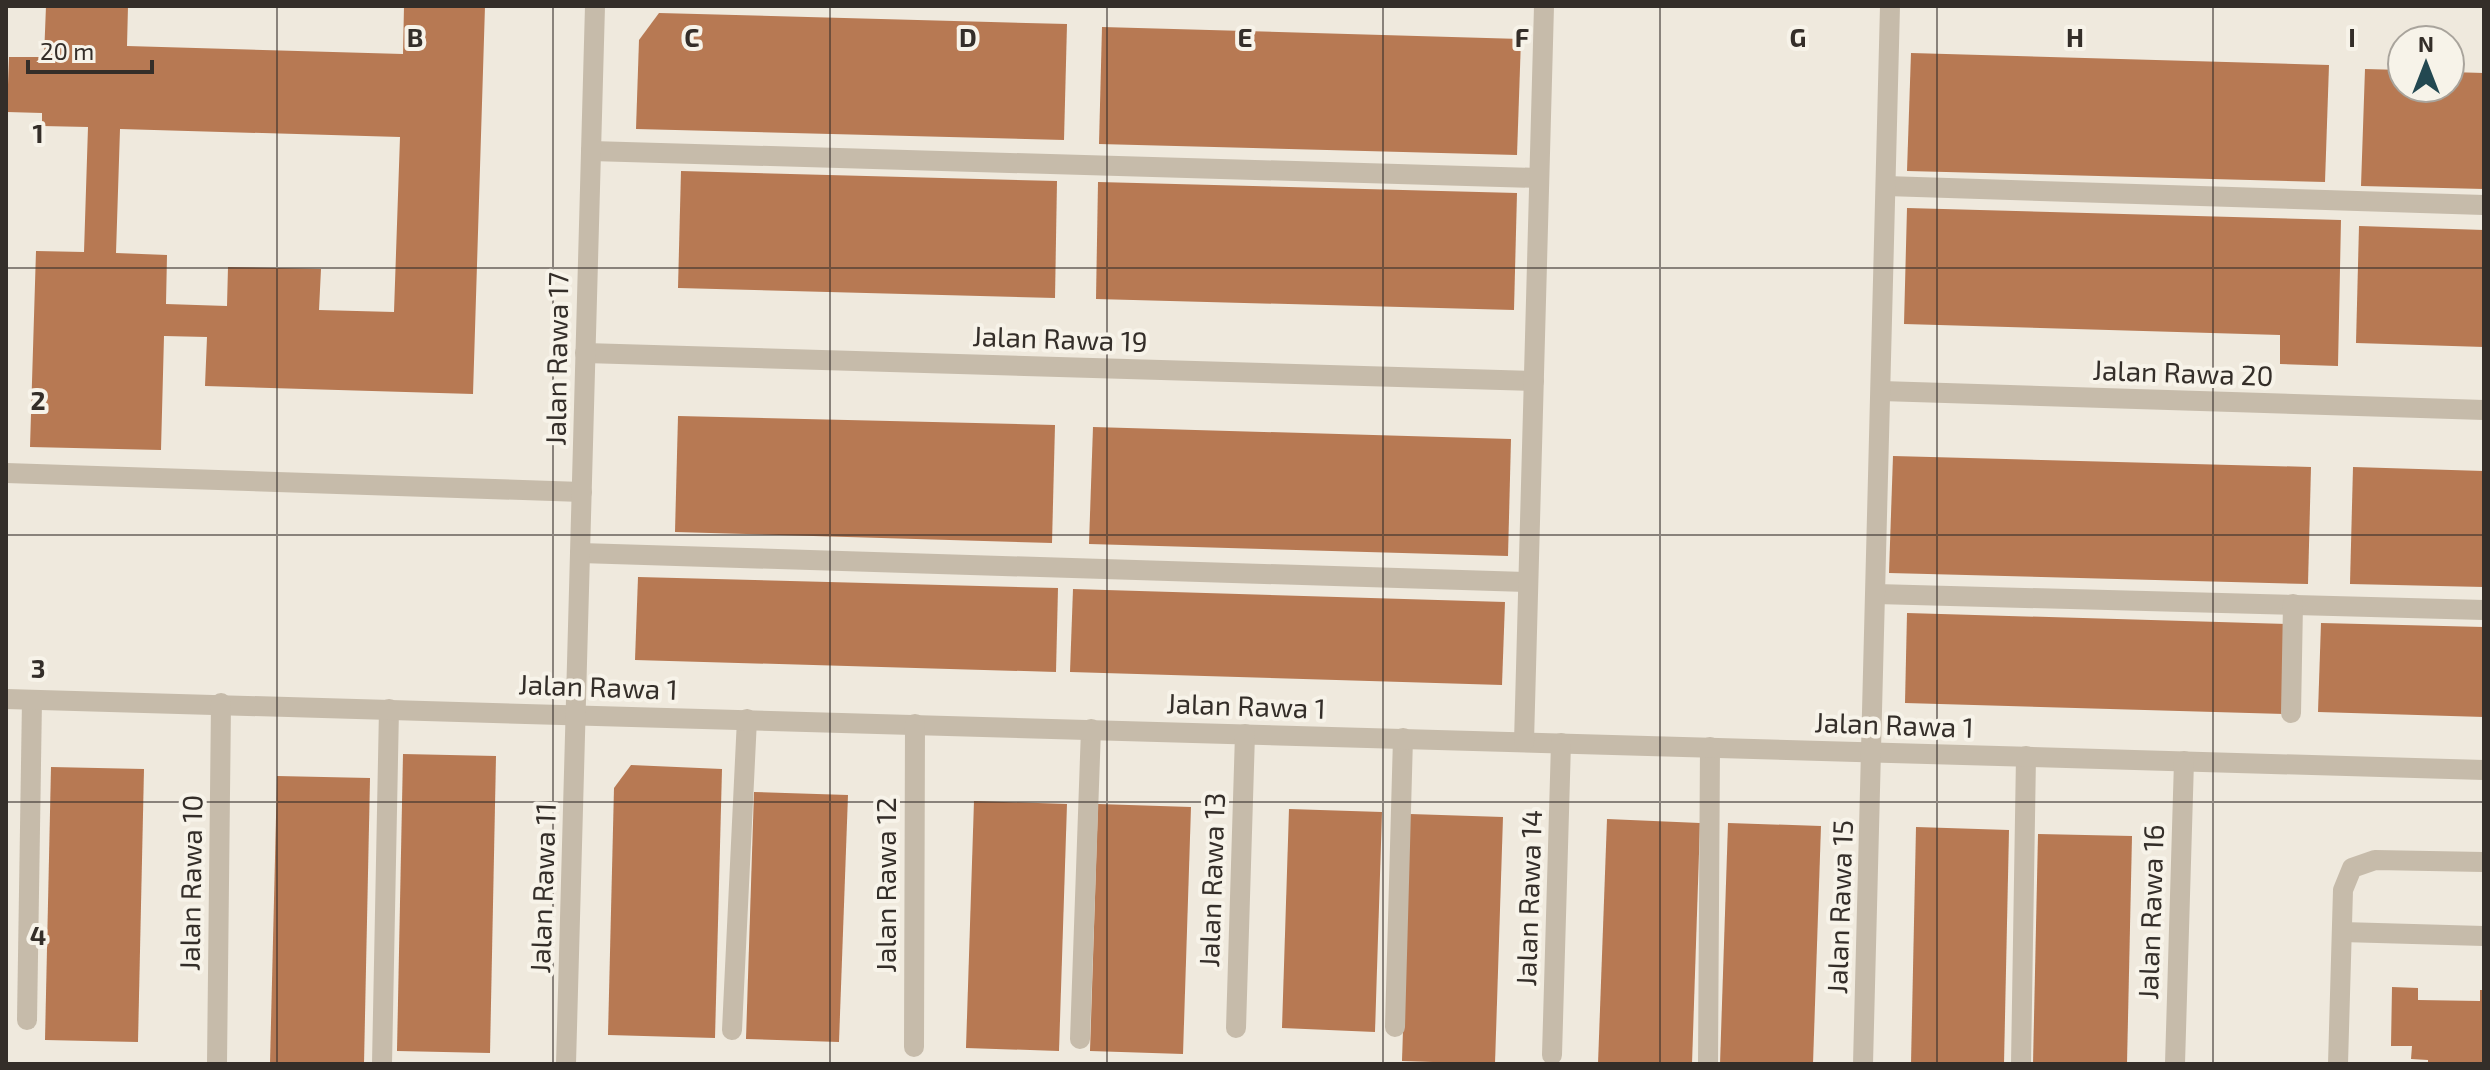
<svg xmlns="http://www.w3.org/2000/svg" width="2490" height="1070" font-family="'Exo 2',sans-serif">
<style>
.building{fill:#b77953;fill-rule:evenodd}
.lines{fill:none;stroke-linecap:round;stroke-linejoin:round}
.service{stroke:#c6bbaa;stroke-width:20}
.minor{stroke:#c6bbaa;stroke-width:20}
.grid{fill:none;stroke:#342e29;stroke-width:2;stroke-opacity:0.55}
.labels{text-anchor:middle;stroke-width:8;stroke-linejoin:round;paint-order:stroke}
.street-label{font-size:28px;fill:#342e29;stroke:#f7f3e9}
.grid-label{font-size:26px;text-anchor:middle;font-weight:bold;fill:#342e29;stroke:#f7f3e9;stroke-width:8;stroke-linejoin:round;paint-order:stroke}
</style>
<rect width="100%" height="100%" fill="#efe9dd"/>
<!-- building -->
<g class="building">
<path d="M46 6H128L127 46 403 54 404 6H485L473 394 205 386 207 337 164 336 161 450 30 447 36 251 84 252 88 127 42 126V113L7 112 9 57H44ZM120 129 400 137 394 312 319 310 321 269 228 267 227 306 166 304 167 255 116 253Z"/>
<path d="M659 13 1067 24 1064 140 636 129 639 40Z"/>
<path d="M1102 27 1521 39 1517 155 1099 144Z"/>
<path d="M1911 53 2329 65 2325 182 1907 171Z"/>
<path d="M2365 69 2402 70V88H2450V72L2484 73V189L2361 186Z"/>
<path d="M681 171 1057 181 1055 298 678 288Z"/>
<path d="M1098 182 1517 193 1514 310 1096 299Z"/>
<path d="M1907 208 2341 220 2338 366 2280 364V335L1904 324Z"/>
<path d="M2359 226 2484 230V347L2356 343Z"/>
<path d="M678 416 1055 425 1052 543 675 532Z"/>
<path d="M1093 427 1511 439 1508 556 1089 544Z"/>
<path d="M1893 456 2311 467 2308 584 1889 573Z"/>
<path d="M2353 467 2484 471V587L2350 584Z"/>
<path d="M638 577 1058 588 1056 672 635 660Z"/>
<path d="M1073 589 1505 602 1502 685 1070 672Z"/>
<path d="M1907 613 2287 624 2284 714 1905 703Z"/>
<path d="M2321 623 2484 627V717L2318 712Z"/>
<path d="M403 754 496 756 490 1053 397 1051Z"/>
<path d="M631 765 722 769 715 1038 608 1035 614 788Z"/>
<path d="M51 767 144 769 138 1042 45 1040Z"/>
<path d="M277 776 370 778 364 1064H270Z"/>
<path d="M754 792 848 795 839 1042 746 1039Z"/>
<path d="M974 801 1067 804 1059 1051 966 1048Z"/>
<path d="M1098 804 1191 807 1183 1054 1090 1051Z"/>
<path d="M1289 809 1382 812 1375 1032 1282 1028Z"/>
<path d="M1410 814 1503 817 1495 1064 1402 1061Z"/>
<path d="M1607 819 1700 823 1692 1064H1598Z"/>
<path d="M1728 823 1821 826 1813 1064H1720Z"/>
<path d="M1916 827 2009 830 2004 1064H1911Z"/>
<path d="M2038 834 2132 836 2127 1064H2033Z"/>
<path d="M2392 987 2418 988V1000L2480 1001V990H2484V1064H2428V1060L2411 1059 2412 1046H2391Z"/>
</g>
<g class="lines">
<!-- service -->
<g class="service">
<path d="M591 151 1539 178"/>
<path d="M1886 186 2484 205"/>
<path d="M6 473 582 492"/>
<path d="M1876 594 2484 610"/>
<path d="M2291 713 2293 604"/>
<path d="M2342 932 2484 936"/>
<path d="M27 1020 32 700"/>
<path d="M1395 1027 1403 738"/>
<path d="M732 1030 747 719"/>
<path d="M1080 1039 1091 729"/>
<path d="M382 1064 389 709"/>
<path d="M1708 1064 1710 747"/>
<path d="M2021 1064 2026 756"/>
<path d="M2338 1064 2343 890 2352 868 2375 860 2484 862"/>
</g>
<!-- minor -->
<g class="minor">
<path d="M585 353 1534 381"/>
<path d="M1881 391 2484 410"/>
<path d="M580 553 1528 582"/>
<path d="M6 699 2484 770"/>
<path d="M1524 742 1544 6"/>
<path d="M1236 1028 1245 734"/>
<path d="M914 1047 915 724"/>
<path d="M1552 1055 1561 743"/>
<path d="M217 1064 221 703"/>
<path d="M566 1064 595 6"/>
<path d="M1863 1064 1890 6"/>
<path d="M2175 1064 2184 761"/>
</g>
</g>
<!-- grid -->
<path class="grid" d="M277 6V1064M553 6V1064M830 6V1064M1107 6V1064M1383 6V1064M1660 6V1064M1937 6V1064M2213 6V1064M6 268H2484M6 535H2484M6 802H2484"/>
<g class="labels">
<!-- street labels -->
<g class="street-label">
<text transform="translate(1060 339) rotate(2)" y="10">Jalan Rawa 19</text>
<text transform="translate(557 359) rotate(-89)" y="10">Jalan Rawa 17</text>
<text transform="translate(2183 373) rotate(2)" y="10">Jalan Rawa 20</text>
<text transform="translate(598 687) rotate(2)" y="10">Jalan Rawa 1</text>
<text transform="translate(1246 706) rotate(2)" y="10">Jalan Rawa 1</text>
<text transform="translate(1894 725) rotate(2)" y="10">Jalan Rawa 1</text>
<text transform="translate(1212 880) rotate(-88)" y="10">Jalan Rawa 13</text>
<text transform="translate(191 883) rotate(-89)" y="10">Jalan Rawa 10</text>
<text transform="translate(886 885) rotate(-90)" y="10">Jalan Rawa 12</text>
<text transform="translate(543 888) rotate(-88)" y="10">Jalan Rawa 11</text>
<text transform="translate(1529 898) rotate(-88)" y="10">Jalan Rawa 14</text>
<text transform="translate(1840 907) rotate(-88)" y="10">Jalan Rawa 15</text>
<text transform="translate(2151 912) rotate(-88)" y="10">Jalan Rawa 16</text>
</g>
</g>
<g class="grid-label">
<text x="415" y="47">B</text>
<text x="692" y="47">C</text>
<text x="968" y="47">D</text>
<text x="1245" y="47">E</text>
<text x="1522" y="47">F</text>
<text x="1798" y="47">G</text>
<text x="2075" y="47">H</text>
<text x="2352" y="47">I</text>
<text x="38" y="143">1</text>
<text x="38" y="410">2</text>
<text x="38" y="678">3</text>
<text x="38" y="945">4</text>
</g>
<!-- border -->
<rect width="2490" height="1070" fill="none" stroke="#342e29" stroke-width="16"/>
<!-- north arrow -->
<g transform="translate(2426 64)"><circle r="38" fill="#f7f3e9" stroke="#a9a49c" stroke-width="2"/>
<path d="M0-6L14 30L0 20L-14 30Z" fill="#234851"/>
<text y="-12" font-size="22" font-weight="bold" text-anchor="middle" fill="#342e29">N</text>
</g>
<!-- scale -->
<path d="M28 60v12h124v-12" fill="none" stroke="#342e29" stroke-width="4"/>
<text x="40" y="60" font-size="24" fill="#342e29" stroke="#f7f3e9" stroke-width="6" paint-order="stroke">20 m</text>
</svg>
